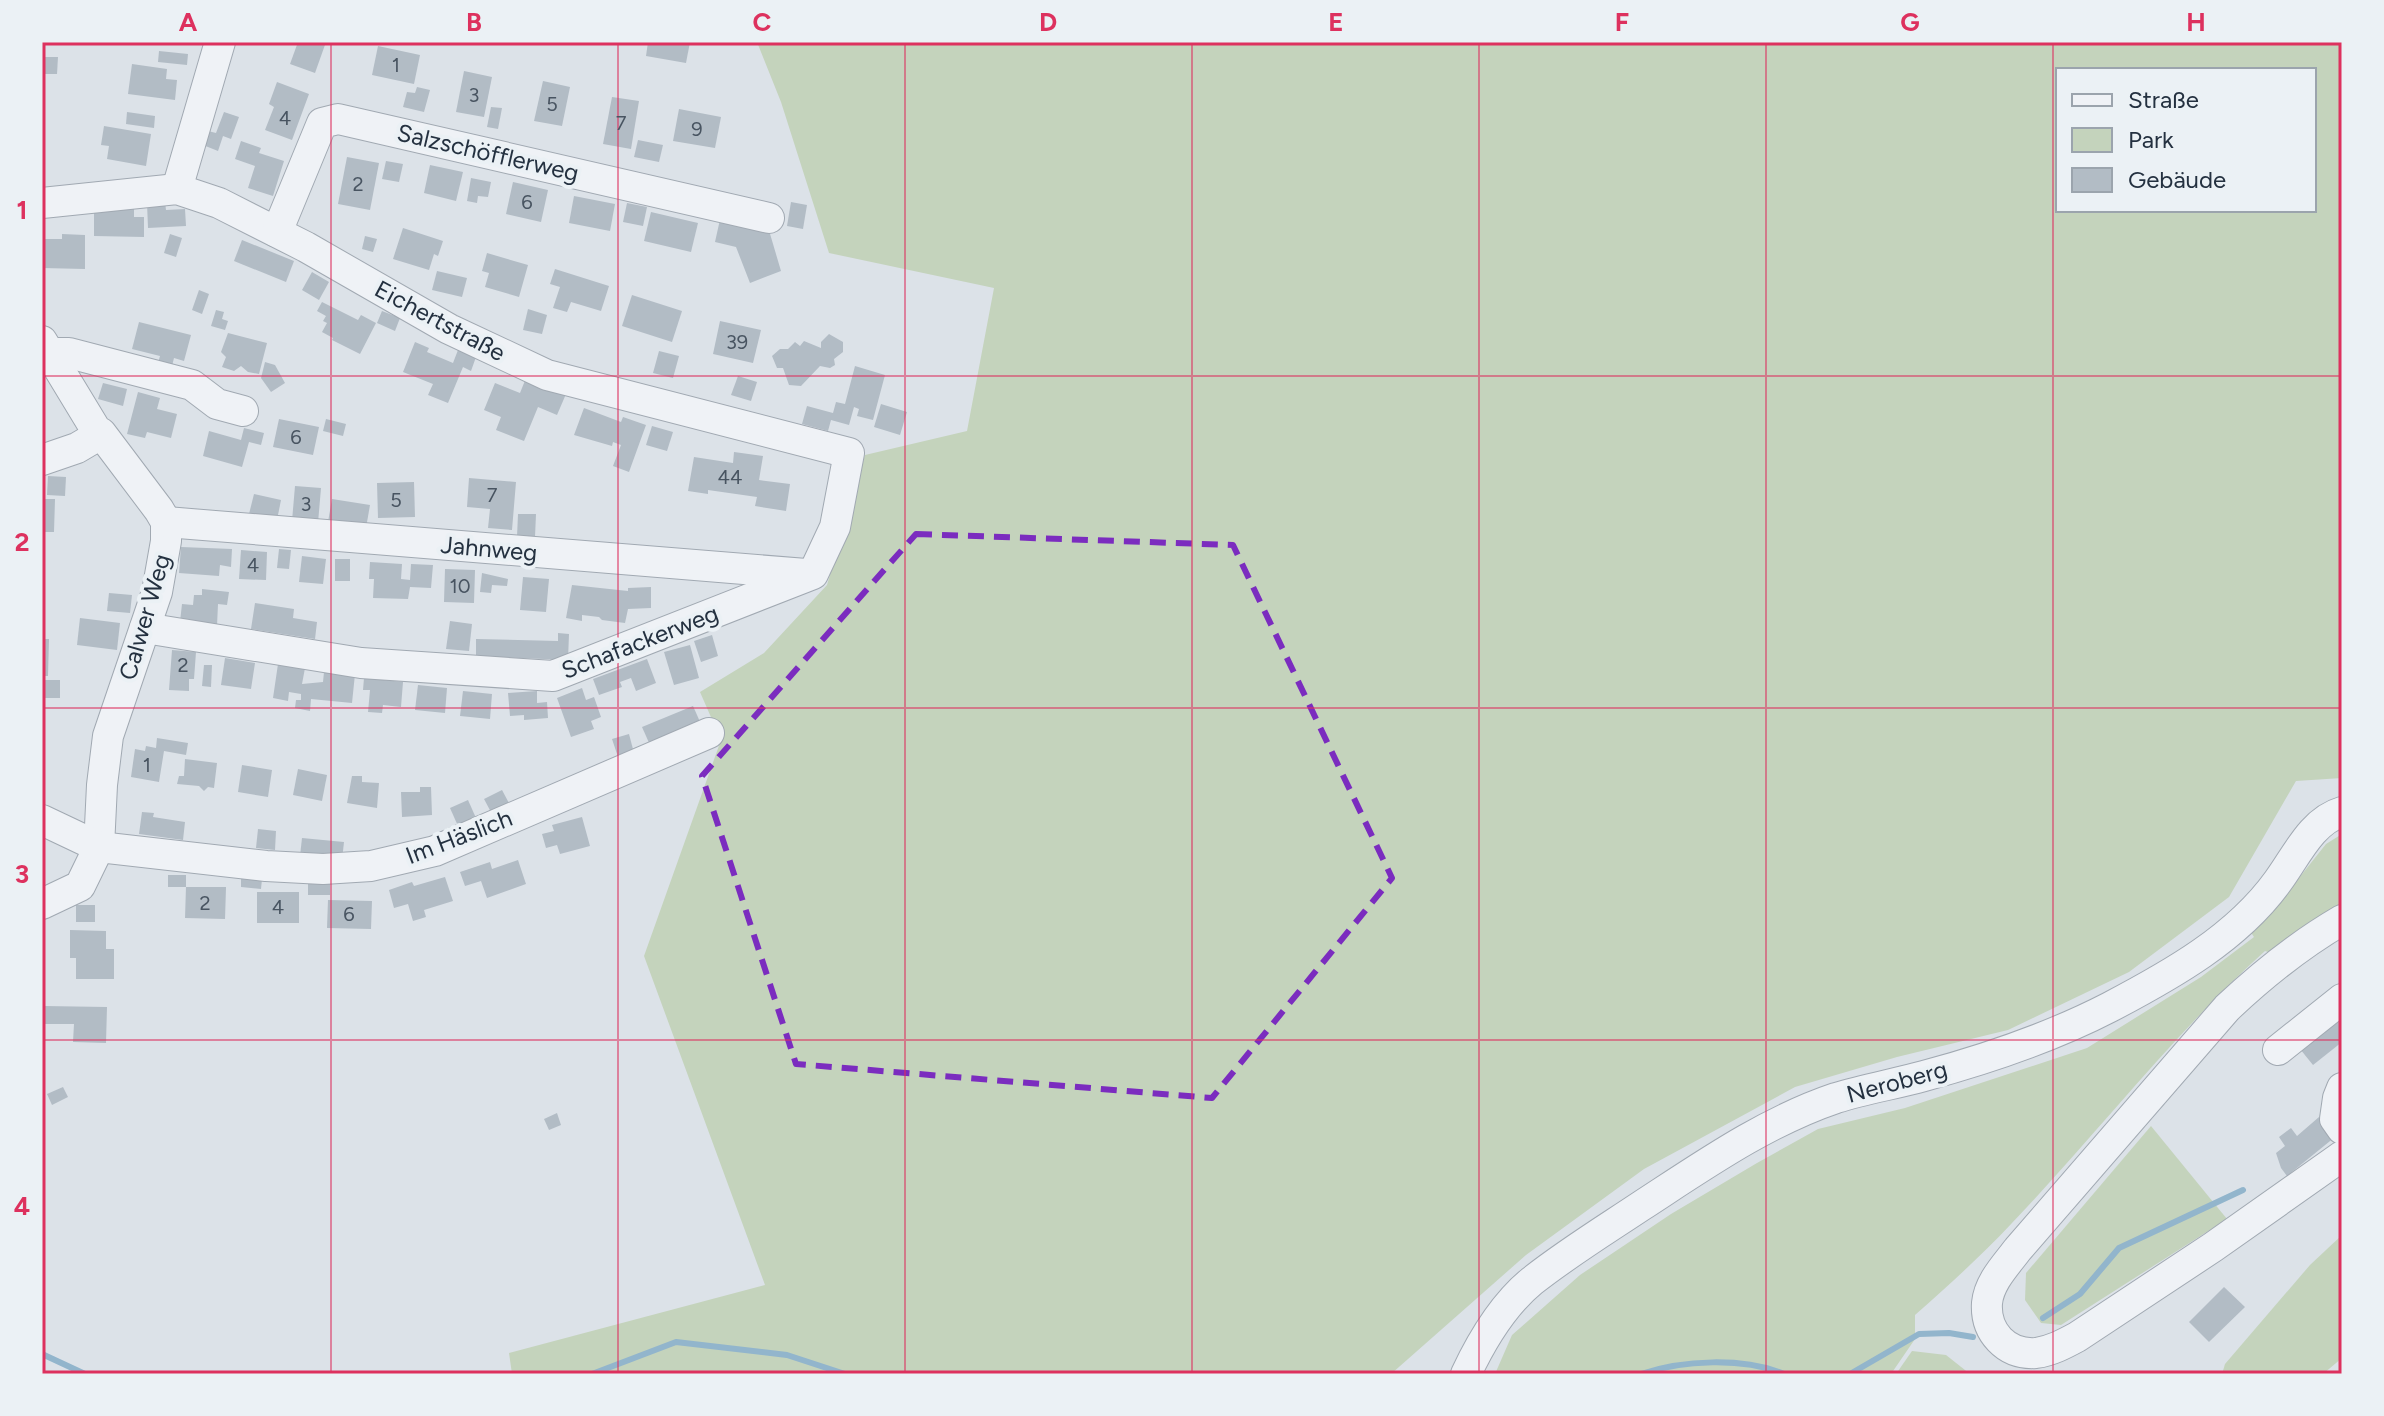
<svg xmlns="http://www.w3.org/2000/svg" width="2384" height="1416" font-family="Figtree,sans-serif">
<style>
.green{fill:#c4d3bc;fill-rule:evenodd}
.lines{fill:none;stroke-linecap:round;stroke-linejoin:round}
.stream{stroke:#92b5cc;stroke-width:6}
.building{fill:#b2bcc5}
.minor-casing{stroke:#a1a9b2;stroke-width:32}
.minor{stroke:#eff2f6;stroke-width:30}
.marked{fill:none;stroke:#7b2cbf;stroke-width:6;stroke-dasharray:16 10;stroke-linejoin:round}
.grid{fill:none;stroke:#dd315e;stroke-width:2;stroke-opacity:0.55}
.labels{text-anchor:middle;stroke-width:8;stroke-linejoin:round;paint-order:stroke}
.number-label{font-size:20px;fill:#485461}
.street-label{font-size:24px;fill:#243140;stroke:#ebf1f5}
.neatline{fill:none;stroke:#dd315e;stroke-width:3}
.grid-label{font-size:26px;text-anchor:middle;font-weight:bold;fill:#dd315e}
</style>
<rect width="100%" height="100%" fill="#dce2e8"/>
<!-- green -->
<g class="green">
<path d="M757 42H2342V778L2296 781 2229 897 2129 972 2008 1030 1897 1057 1795 1087 1644 1169 1526 1255 1391 1374H512L509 1353 765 1285 644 956 721 740 700 692 764 653 827 585 865 455 967 431 994 288 829 253 781 102ZM2058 70H2314V210H2058Z"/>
<path d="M2342 834V904L2268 952 2265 951C2173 1034 2098 1133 2012 1223 1981 1256 1948 1286 1915 1315V1339L1891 1374H1495L1512 1335 1580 1275 1671 1214 1757 1163 1818 1129 1905 1108 2087 1048 2201 977 2254 937 2250 931 2272 912 2326 844Z"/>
<path d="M2151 1126 2227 1219 2061 1325 2041 1323 2025 1300 2026 1273Z"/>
<path d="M2342 1235V1358L2323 1374H2222L2225 1364 2310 1265Z"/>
<path d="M1912 1351 1946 1355 1970 1374H1896Z"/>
</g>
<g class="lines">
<!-- stream -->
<g class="stream">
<path d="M2043 1318 2080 1294 2119 1248 2243 1190"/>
<path d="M42 1354 85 1374"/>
<path d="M592 1374 676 1342 787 1355 845 1374"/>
<path d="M1641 1374C1682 1360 1743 1357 1784 1374"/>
<path d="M1850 1374 1919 1334 1949 1333 1973 1337"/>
</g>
</g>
<!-- building -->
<g class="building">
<path d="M298 42H326L315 73 290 64Z"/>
<path d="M648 42H690L686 63 646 56Z"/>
<path d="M378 46 420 55 414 84 372 75Z"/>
<path d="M159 51 188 54 187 65 158 62Z"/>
<path d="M42 57H58L57 74H42Z"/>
<path d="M132 64 167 69 166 79 177 80 175 100 128 94Z"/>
<path d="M464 71 492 77 484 117 456 112Z"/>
<path d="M543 81 570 87 562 126 534 121Z"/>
<path d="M277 82 309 94 292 140 265 130 274 107 269 104Z"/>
<path d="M417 87 430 90 424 112 403 107 407 92 415 93Z"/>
<path d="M612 97 639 101 631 149 603 144Z"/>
<path d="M491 107 502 108 498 129 487 127Z"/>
<path d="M679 109 721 117 715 148 673 141Z"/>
<path d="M127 112 155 116 154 128 126 124Z"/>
<path d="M224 112 239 117 231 139 223 136 218 151 203 145 208 131 216 133Z"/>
<path d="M104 126 151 134 146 166 107 159 109 146 101 145Z"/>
<path d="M638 140 663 145 659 162 634 157Z"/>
<path d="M241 141 261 148 259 153 284 161 273 196 248 188 255 166 235 159Z"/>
<path d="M347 157 379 163 370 210 338 204Z"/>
<path d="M386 161 403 164 399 182 382 179Z"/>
<path d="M430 165 463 172 456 201 424 193Z"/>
<path d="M471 178 491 182 488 197 478 196 477 203 467 201Z"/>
<path d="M513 182 548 190 541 222 506 214Z"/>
<path d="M574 196 615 204 610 231 569 223Z"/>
<path d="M165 202 166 210 185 209 186 226 148 228 147 203Z"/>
<path d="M791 202 807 205 803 229 787 226Z"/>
<path d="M627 203 647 207 643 226 623 222Z"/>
<path d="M94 206 134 207V217H144V237L94 236Z"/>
<path d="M651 212 698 223 691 252 644 241Z"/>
<path d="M721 215 768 227 781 271 750 283 736 247 715 242Z"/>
<path d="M403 228 443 241 438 256 434 254 429 270 393 259Z"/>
<path d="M62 234 85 235V269L42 268V239H62Z"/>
<path d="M170 234 182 238 176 257 164 253Z"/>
<path d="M365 236 377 239 373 252 362 249Z"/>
<path d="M242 240 294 261 286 282 234 261Z"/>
<path d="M487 253 528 265 519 297 485 287 489 273 482 271Z"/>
<path d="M555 269 609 286 601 311 571 302 567 312 553 308 560 287 550 284Z"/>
<path d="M437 271 467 278 462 297 432 290Z"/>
<path d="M312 272 329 282 319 300 302 290Z"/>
<path d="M199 290 209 294 202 314 192 310Z"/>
<path d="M632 295 682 311 672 342 622 326Z"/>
<path d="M322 302 358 320 361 315 376 323 360 354 332 340 333 338 322 332 327 323 323 321 326 316 317 311Z"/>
<path d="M528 309 547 315 542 334 523 330Z"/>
<path d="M216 310 224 312 222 319 228 321 225 330 211 326Z"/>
<path d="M382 311 400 318 395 331 377 323Z"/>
<path d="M720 321 761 330 753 363 713 354Z"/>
<path d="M139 322 191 335 184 361 174 358 172 366 158 363 160 356 132 349Z"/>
<path d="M228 333 267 343 259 374 248 372 241 366 234 371 222 367 226 357 221 352Z"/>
<path d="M829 334 843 342V352L834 359 835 365 830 368 820 366 801 386 789 385 783 368H777L772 356 780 349H788L795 342 800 346 804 341 821 348V342Z"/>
<path d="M415 342 429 348 427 352 453 363 458 350 476 357 471 371 463 367 448 403 428 395 433 384 403 372Z"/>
<path d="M659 351 679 356 673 378 653 373Z"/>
<path d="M265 362 275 365 285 383 271 392 261 378Z"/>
<path d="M855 366 885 375 873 420 857 416 859 409 854 407 849 425 831 420 828 431 802 424 807 406 833 413 836 402 845 404Z"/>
<path d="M738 376 757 382 751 401 731 395Z"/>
<path d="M526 378 566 394 557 415 538 407 524 441 496 430 501 417 484 410 495 383 520 393Z"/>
<path d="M103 383 127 389 123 406 98 399Z"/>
<path d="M138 392 160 398 157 409 177 414 171 438 147 432 145 438 127 434Z"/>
<path d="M881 404 907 412 900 435 874 427Z"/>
<path d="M584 408 621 422 623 417 646 425 629 472 613 466 621 445 613 442 612 446 574 435Z"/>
<path d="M279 419 319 427 313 455 273 447Z"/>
<path d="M326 419 346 424 343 436 323 431Z"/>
<path d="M652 426 673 432 667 451 646 445Z"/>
<path d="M244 428 264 433 261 445 249 442 242 467 203 456 209 431 241 440Z"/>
<path d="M734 452 763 456 759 480 790 484 786 511 755 506 757 497 708 490V494L688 491 694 457 733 463Z"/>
<path d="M48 476 66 477 65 496 47 495Z"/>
<path d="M469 478 516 482 512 530 488 528 490 509 467 507Z"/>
<path d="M414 482 415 517 378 518 377 483Z"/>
<path d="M295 486 321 488 318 523 292 521Z"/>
<path d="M254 494 281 500 277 520 249 514Z"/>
<path d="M42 499H55L54 532H42Z"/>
<path d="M332 499 370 505 366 528 328 522Z"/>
<path d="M518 514H536L535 537H517Z"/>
<path d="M181 547 232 549 231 567 220 565 219 576 179 573Z"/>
<path d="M279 549 291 550 289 569 277 568Z"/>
<path d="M241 550 267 552 266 580 239 579Z"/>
<path d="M302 556 326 559 323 584 299 582Z"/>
<rect x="335" y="559" width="15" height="22"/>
<path d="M370 562 402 564 401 579 410 580 411 564 433 565 431 588 410 587 408 599 373 598 374 579H369Z"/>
<path d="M445 569 475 570 474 603 444 602Z"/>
<path d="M482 573 508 579 507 586 492 585 491 593 480 592Z"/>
<path d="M523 577 549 579 546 612 520 610Z"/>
<path d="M572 585 628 591V588L651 587V608L628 609 625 623 602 620 599 617 582 615V621L566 618Z"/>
<path d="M202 589 229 592 227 605 218 604 217 626 180 622 182 604 193 605 194 595H202Z"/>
<path d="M109 593 132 595 130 613 107 611Z"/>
<path d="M255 603 294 609 293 618 317 622 315 639 251 629Z"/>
<path d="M80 618 120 623 117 650 77 645Z"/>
<path d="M450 621 472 624 469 651 446 649Z"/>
<path d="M558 633 569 634 568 660 476 656V639L558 641Z"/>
<path d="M712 635 718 656 701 662 694 641Z"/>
<path d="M42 639H49L48 676H42Z"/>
<path d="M690 645 699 678 674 685 664 652Z"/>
<path d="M172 650 196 652 194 679H189V691L169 690Z"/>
<path d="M225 658 255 663 251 689 221 685Z"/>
<path d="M647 659 656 683 636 691 631 678 620 682 622 687 599 695 593 679Z"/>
<path d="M278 664 305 668 302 684 323 682 324 672 355 674 352 703 311 699 310 711 295 708 296 700H301V694L289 692 288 701 273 698Z"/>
<path d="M204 665H212L211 687 202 686Z"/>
<path d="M364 678 403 682 401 707 383 705 382 713 368 712 370 690H363Z"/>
<rect x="42" y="680" width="18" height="18"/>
<path d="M418 685 447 688 445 713 415 710Z"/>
<path d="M582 688 586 700 594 697 601 717 591 721 594 729 571 737 557 698Z"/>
<path d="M463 691 492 694 490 719 460 716Z"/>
<path d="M537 691V703L547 702 548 718 524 720V715L510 716 508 693Z"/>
<path d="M693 706 701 724 650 745 642 727Z"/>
<path d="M629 734 634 753 618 757 612 739Z"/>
<path d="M157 738 188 743 186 755 164 751 159 782 131 777 135 749 145 751 146 746 156 748Z"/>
<path d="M185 759 217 763 214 788 208 787 204 791 199 786 177 784 179 776H184Z"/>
<path d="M242 765 272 770 268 797 238 792Z"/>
<path d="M298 769 327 775 322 801 293 795Z"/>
<path d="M352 776H362V782L379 783 377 808 347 803Z"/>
<path d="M420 787H431L432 815 402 817 401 792H420Z"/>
<path d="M502 790 510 805 492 814 484 799Z"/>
<path d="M468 800 476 818 458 826 450 808Z"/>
<path d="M142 812 154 813 153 817 185 822 183 840 139 834Z"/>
<path d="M582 817 590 846 560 854 557 845 546 848 542 834 554 831 552 825Z"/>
<path d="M258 829 276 831 275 850 256 848Z"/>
<path d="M302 838 344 842 342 860 300 856Z"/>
<path d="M518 860 526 884 487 898 481 881 465 886 460 872 490 862 492 869Z"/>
<rect x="168" y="875" width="18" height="12"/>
<path d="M445 877 453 901 424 910 426 917 413 921 408 904 394 908 389 890 412 882 414 886Z"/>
<path d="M241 878 262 879 261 889 241 887Z"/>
<rect x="308" y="884" width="22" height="11"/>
<path d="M186 887H226L225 919 185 918Z"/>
<rect x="257" y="892" width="42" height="31"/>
<path d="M328 900 372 901 371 929 327 928Z"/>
<rect x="76" y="905" width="19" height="17"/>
<path d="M70 930 106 931V949H114V979H76V958H70Z"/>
<path d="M44 1006 107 1007 106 1043 73 1042 74 1024H44Z"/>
<path d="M2342 1008V1042L2313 1065 2296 1044Z"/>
<path d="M63 1087 68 1097 52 1105 47 1094Z"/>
<path d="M557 1113 561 1125 549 1130 544 1119Z"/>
<path d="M2319 1117 2335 1137 2287 1176 2281 1168 2276 1153 2285 1146 2279 1137 2291 1128 2297 1136Z"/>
<path d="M2224 1287 2245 1307 2209 1342 2189 1322Z"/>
</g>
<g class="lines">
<!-- minor casing -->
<g class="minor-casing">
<g id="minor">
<path d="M177 189 220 42"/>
<path d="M42 203 177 189 219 203 306 247 449 329 547 375 849 453 835 527 813 574 553 676 361 663 145 628"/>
<path d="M277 232 322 123 338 119 769 218"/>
<path d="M42 341 99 435 101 433 159 510 166 522V541L157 592 108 736 102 785 99 847 80 886 42 904"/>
<path d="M48 353H69L192 385 217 404 243 411"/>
<path d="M42 460 77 448 99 435"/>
<path d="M166 522 806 574"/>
<path d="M42 820 99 847 266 866 323 869 371 866 435 851 709 733"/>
<path d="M2342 920C2299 945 2263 974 2227 1008L2018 1249C2006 1265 1989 1282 1987 1303 1985 1332 2006 1355 2036 1353 2051 1351 2064 1344 2077 1337L2213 1247 2342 1156"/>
<path d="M2278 1050 2342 999"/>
<path d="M2342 1088 2338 1098 2335 1119 2342 1129"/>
<path d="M1466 1374C1481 1342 1504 1304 1532 1281 1566 1254 1605 1230 1641 1206 1704 1165 1765 1122 1836 1098 1865 1089 1895 1084 1924 1076 1987 1059 2052 1037 2110 1007 2171 975 2237 938 2278 881 2296 857 2311 821 2342 812"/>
</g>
</g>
<!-- minor -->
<use href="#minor" class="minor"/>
</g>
<!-- marked area -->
<path class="marked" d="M916 534 1233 545 1392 878 1212 1098 796 1064 702 776Z"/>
<!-- grid -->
<path class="grid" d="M331 42V1374M618 42V1374M905 42V1374M1192 42V1374M1479 42V1374M1766 42V1374M2053 42V1374M42 376H2342M42 708H2342M42 1040H2342"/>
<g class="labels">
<!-- number labels -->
<g class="number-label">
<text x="396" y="72">1</text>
<text x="474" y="102">3</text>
<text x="552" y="111">5</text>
<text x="285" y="125">4</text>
<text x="621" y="130">7</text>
<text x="697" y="136">9</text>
<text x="358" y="191">2</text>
<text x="527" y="209">6</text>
<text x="737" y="349">39</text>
<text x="296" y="444">6</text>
<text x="730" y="484">44</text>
<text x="492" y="502">7</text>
<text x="396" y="507">5</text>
<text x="306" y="511">3</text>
<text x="253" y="572">4</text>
<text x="460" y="593">10</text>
<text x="183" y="672">2</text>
<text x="147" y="772">1</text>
<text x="205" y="910">2</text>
<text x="278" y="914">4</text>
<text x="349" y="921">6</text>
</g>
<!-- street labels -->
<g class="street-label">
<text transform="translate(488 153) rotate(13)" y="8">Salzschöfflerweg</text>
<text transform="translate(440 321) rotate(28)" y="8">Eichertstraße</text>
<text transform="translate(489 549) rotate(5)" y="8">Jahnweg</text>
<text transform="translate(145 617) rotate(-74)" y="8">Calwer Weg</text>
<text transform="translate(640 642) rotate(-21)" y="8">Schafackerweg</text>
<text transform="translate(459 837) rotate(-21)" y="8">Im Häslich</text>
<text transform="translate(1897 1082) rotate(-15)" y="8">Neroberg</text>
</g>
</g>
<!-- border -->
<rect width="2384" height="1416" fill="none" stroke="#ebf1f5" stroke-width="88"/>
<!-- legend -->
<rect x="2056" y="68" width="260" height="144" fill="#ebf1f5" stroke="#9ba4ad" stroke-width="2"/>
<rect x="2072" y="94" width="40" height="12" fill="#eff2f6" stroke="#9ba4ad" stroke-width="2"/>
<text x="2128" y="108" font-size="24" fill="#243140">Straße</text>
<rect x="2072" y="128" width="40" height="24" fill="#c4d3bc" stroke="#9ba4ad" stroke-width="2"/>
<text x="2128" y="148" font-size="24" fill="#243140">Park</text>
<rect x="2072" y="168" width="40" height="24" fill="#b2bcc5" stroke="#9ba4ad" stroke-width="2"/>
<text x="2128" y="188" font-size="24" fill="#243140">Gebäude</text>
<rect x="44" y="44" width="2296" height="1328" class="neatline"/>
<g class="grid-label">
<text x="188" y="31">A</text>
<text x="474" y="31">B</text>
<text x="762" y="31">C</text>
<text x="1048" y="31">D</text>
<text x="1336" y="31">E</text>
<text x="1622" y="31">F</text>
<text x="1910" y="31">G</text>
<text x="2196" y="31">H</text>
<text x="22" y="219">1</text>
<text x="22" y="551">2</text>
<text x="22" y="883">3</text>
<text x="22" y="1215">4</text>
</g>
</svg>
